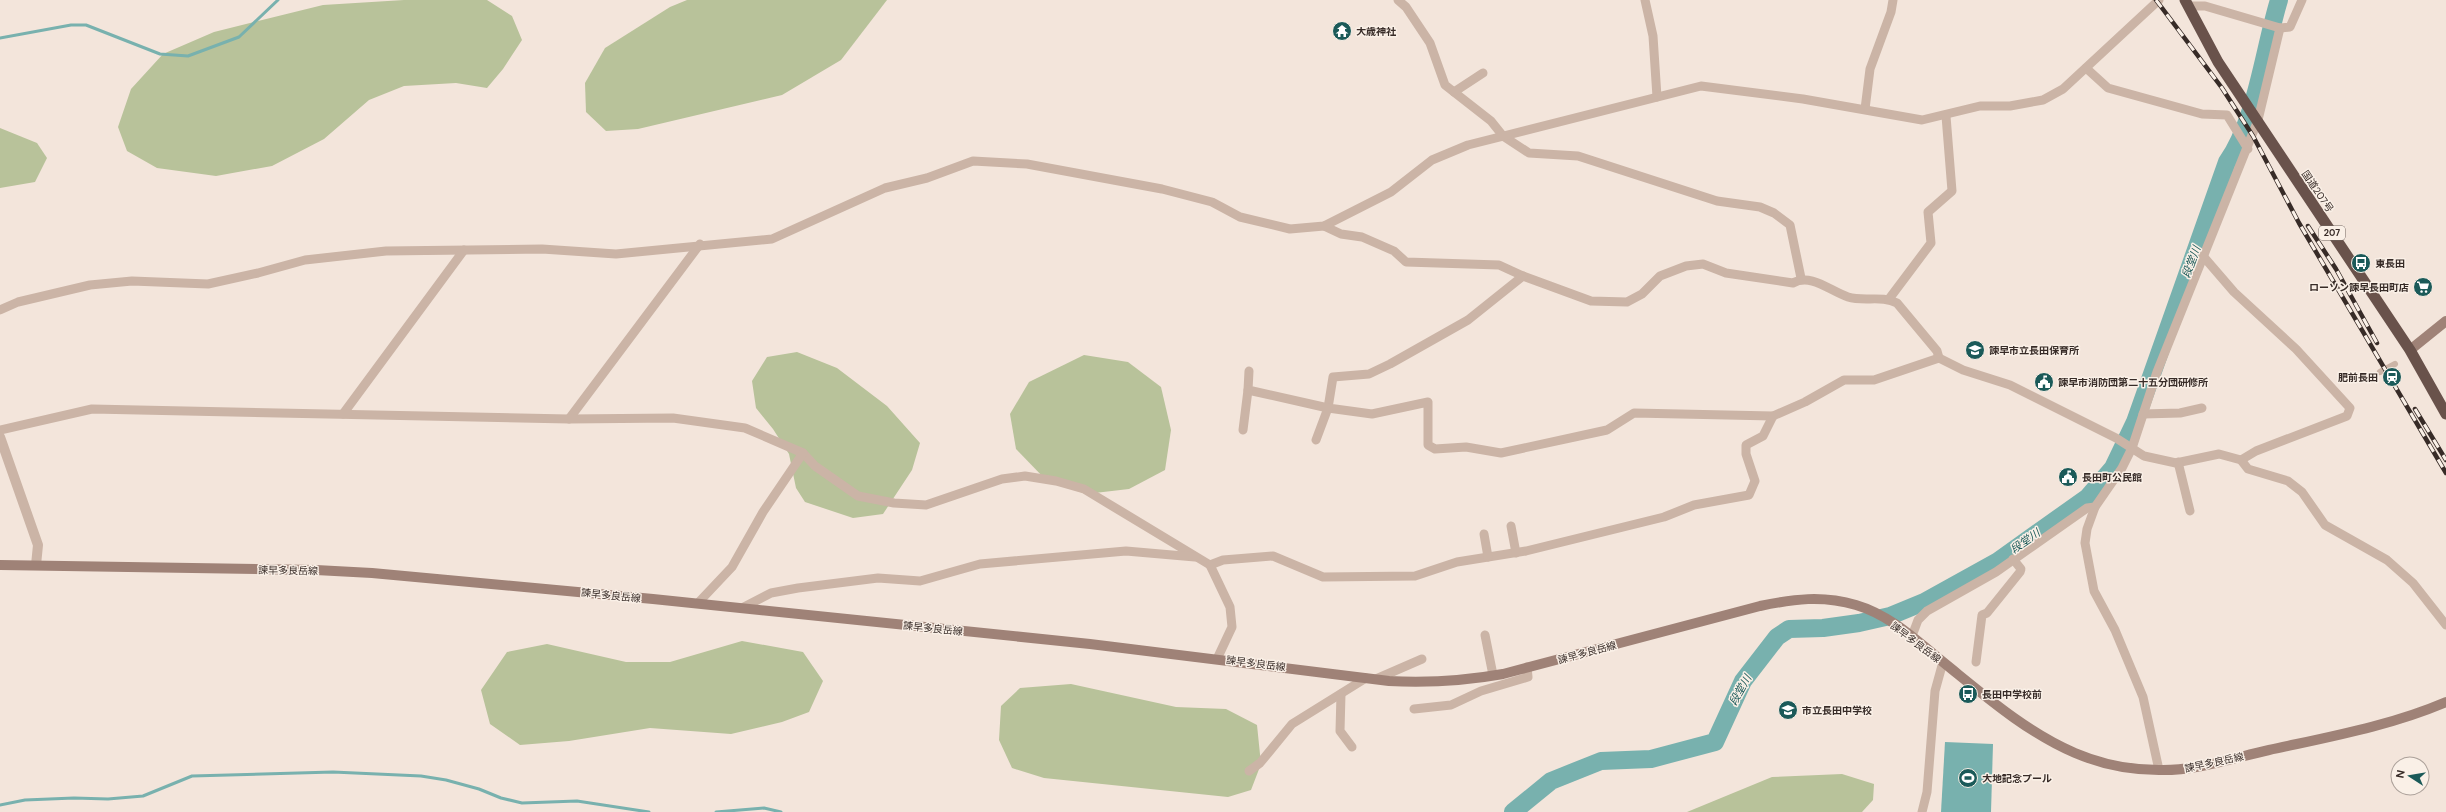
<svg xmlns="http://www.w3.org/2000/svg" width="2446" height="812" font-family="'DM Sans','Noto Sans JP',sans-serif">
<style>
.green{fill:#b8c29a}
.water{fill:#78b1ae}
.lines{fill:none;stroke-linecap:round;stroke-linejoin:round}
.stream{stroke:#78b1ae;stroke-width:3}
.river{stroke:#78b1ae;stroke-width:18}
.pedestrian{stroke:#cbb4a6;stroke-width:6}
.minor{stroke:#cbb4a6;stroke-width:9}
.tertiary{stroke:#cbb4a6;stroke-width:10}
.secondary{stroke:#9f8277;stroke-width:10}
.trunk{stroke:#69524b;stroke-width:11}
.rail-casing{stroke:#372b27;stroke-width:4.5}
.rail{stroke:#faf0e7;stroke-width:3;stroke-dasharray:9;stroke-linecap:butt}
.labels{text-anchor:middle;stroke-width:3;stroke-linejoin:round;paint-order:stroke}
.shield{fill:#faf0e7;stroke:#726661;stroke-width:1}
.shield-label{font-size:9px;font-weight:bold;fill:#372b27}
.poi-label{font-size:10px;font-weight:bold;fill:#372b27;stroke:#faf0e7;text-anchor:start}
.street-label{font-size:10px;fill:#372b27;stroke:#faf0e7}
.water-label{font-size:11px;font-style:italic;fill:#1b5a59;stroke:#faf0e7}
</style>
<rect width="100%" height="100%" fill="#f3e5db"/>
<!-- green -->
<g class="green">
<path d="M404 0H487L512 16 522 40 503 69 487 88 456 83 404 86 369 100 324 139 272 166 216 176 157 168 127 151 118 127 131 89 163 54 214 32 323 5Z"/>
<path d="M687 0H887L841 60 782 95 638 129 606 131 586 112 585 83 605 48 670 7Z"/>
<path d="M0 128 37 143 47 158 35 182 0 188Z"/>
<path d="M797 352 837 368 887 406 920 443 912 470 883 514 853 518 805 502 796 488 789 454 773 429 756 408 752 381 767 357Z"/>
<path d="M1084 355 1128 362 1161 387 1171 430 1165 470 1129 489 1086 494 1046 480 1016 449 1010 414 1029 382Z"/>
<path d="M742 641 803 652 823 681 809 712 782 722 731 734 650 728 569 741 520 745 490 724 481 690 507 652 547 644 626 662H670Z"/>
<path d="M1071 684 1176 707 1226 709 1257 725 1261 764 1251 790 1228 797 1044 778 1012 768 999 740 1001 706 1020 688Z"/>
<path d="M1842 774 1874 784 1873 800 1862 812H1687L1772 777Z"/>
</g>
<!-- water -->
<path class="water" d="M1945 742 1993 744 1991 812H1941Z"/>
<g class="lines">
<!-- stream -->
<g class="stream">
<path d="M0 38 71 25H86L160 54 188 56 239 37 278 0"/>
<path d="M0 805 25 800 74 798 108 799 143 796 192 776 333 772 421 776 446 780 479 789 501 798 522 803 577 801 649 812"/>
<path d="M716 812 764 808 781 812"/>
</g>
<!-- river -->
<path class="river" d="M1513 812 1551 781 1601 761 1651 759 1715 742 1743 681 1777 637 1789 629 1823 628 1859 623 1890 616 1924 602 1998 561 2088 497 2113 468 2135 422 2227 162C2256 121 2264 49 2279 0"/>
<!-- pedestrian -->
<path class="pedestrian" d="M2380 372 2395 364"/>
<!-- minor -->
<g class="minor">
<path d="M1398 0 1406 7 1430 43 1445 85 1491 121 1503 136 1529 153 1578 156 1717 201 1760 207 1774 213 1790 225 1801 278"/>
<path d="M1645 0 1653 36 1657 97"/>
<path d="M2188 6H2205L2280 28 2290 27 2302 0"/>
<path d="M2086 68 2108 88 2202 114 2227 115 2248 149"/>
<path d="M1454 92 1483 73"/>
<path d="M1865 109 1870 69 1891 12 1893 0"/>
<path d="M1324 226 1341 234 1362 237 1394 251 1406 262 1499 265 1523 276 1591 301 1627 302 1642 294 1660 276 1686 266 1703 264 1726 273 1793 283C1811 273 1830 291 1848 297 1864 302 1882 295 1897 303L1937 351 1939 358"/>
<path d="M2203 256 2234 292 2296 349 2350 408 2347 416 2256 451 2241 460"/>
<path d="M1523 276 1468 320 1390 364 1369 374 1333 377 1328 408 1372 414 1428 402V445L1435 449 1466 447 1501 453 1607 430 1634 413 1773 416 1805 402 1844 380H1874L1939 358 1963 370 2010 385 2116 438 2144 456 2176 463 2219 454 2241 460 2248 469 2288 481 2302 492 2325 525 2387 560 2413 583 2446 625"/>
<path d="M1889 299 1931 243 1928 212 1952 191 1946 116"/>
<path d="M0 310 18 302 90 285 132 281 208 284 258 273 305 260 386 251 542 249 616 254 772 239 885 188 927 178 973 161 1027 164 1162 189 1212 202 1240 217 1290 229 1324 226 1391 192 1432 160 1468 145 1701 86 1803 99 1922 120 1980 106H2010L2043 100 2063 89 2159 0"/>
<path d="M1249 371 1248 390 1328 408 1316 440"/>
<path d="M343 414 464 250"/>
<path d="M2143 414 2180 413 2202 408"/>
<path d="M569 419 700 244"/>
<path d="M0 430 92 409 569 419 673 418 745 428 803 453 815 466 858 496 894 503 926 505 1002 479 1025 476 1056 481 1084 489 1210 565 1223 560 1273 556 1323 577 1415 576 1457 562 1526 551 1664 517 1694 505 1749 495 1755 481 1746 454V445L1763 436 1773 416"/>
<path d="M1243 430 1248 390"/>
<path d="M2178 462 2190 511"/>
<path d="M1511 526 1516 553"/>
<path d="M1484 534 1488 557"/>
<path d="M1210 565 1230 607 1232 627 1217 659"/>
<path d="M698 603 732 567 763 512 803 453"/>
<path d="M742 608 771 593 798 588 878 578 920 581 980 564 1126 551 1195 557"/>
<path d="M1485 635 1493 675"/>
<path d="M1912 636 1918 620 1927 611 1996 572 2087 508 2095 507"/>
<path d="M1976 662 1982 615 1987 613 2020 572 2021 569 2013 559"/>
<path d="M1376 679 1422 659"/>
<path d="M1341 694 1340 731 1352 747"/>
<path d="M1414 709 1451 705 1481 691 1528 677 1527 667"/>
<path d="M2159 770 2143 697 2115 630 2094 591 2085 543 2087 529 2095 507 2122 468 2132 448 2157 372 2258 120 2280 28"/>
<path d="M1249 771 1260 763 1292 724 1366 678"/>
<path d="M1922 812 1927 792 1935 691 1943 662"/>
</g>
<!-- tertiary -->
<path class="tertiary" d="M0 437 38 545 36 565"/>
<!-- secondary -->
<g class="secondary">
<path d="M2410 350 2446 321"/>
<path d="M0 565 316 570 372 573 653 599 1090 644 1389 681C1428 683 1464 681 1503 674L1760 606C1794 599 1822 595 1856 605 1890 615 1916 640 1943 662 1984 695 2026 732 2075 753 2101 764 2131 770 2159 770 2196 771 2233 758 2269 750 2328 737 2390 726 2446 702"/>
</g>
<!-- trunk -->
<path class="trunk" d="M2185 0 2218 62 2410 350 2446 414"/>
<!-- rail casing -->
<g class="rail-casing">
<g id="rail">
<path d="M2156 0 2222 88 2253 136 2299 223 2446 473"/>
<path d="M2308 226 2336 269 2377 343"/>
<path d="M2415 409 2446 460"/>
</g>
</g>
<!-- rail -->
<use href="#rail" class="rail"/>
</g>
<!-- icons -->
<defs>
<g id="temple-disc" transform="scale(1)"><circle r="9.5" fill="#1b5a59" stroke="#faf0e7"/><path d="M0-6L5-2H3V0L6.5 2.5H4V6H1.5V3h-3V6H-4V2.5H-6.5L-3 0V-2H-5Z" fill="#fff"/></g>
<g id="bus-disc" transform="scale(1)"><circle r="9.5" fill="#1b5a59" stroke="#faf0e7"/><path d="M-5-6H5V4H4V6H2V4H-2V6H-4V4H-5ZM-3.5-4V0h7V-4ZM-3.5 1.2v1.5H-2V1.2ZM2 1.2v1.5H3.5V1.2Z" fill="#fff"/></g>
<g id="supermarket-disc" transform="scale(1)"><circle r="9.5" fill="#1b5a59" stroke="#faf0e7"/><path d="M-6-5.5h2.5l.6 2H6L4.5 2H-2.5L-4.4-4H-6ZM-1.5 3.2a1.3 1.3 0 1 0 .1 0ZM3 3.2a1.3 1.3 0 1 0 .1 0Z" fill="#fff"/></g>
<g id="school-disc" transform="scale(1)"><circle r="9.5" fill="#1b5a59" stroke="#faf0e7"/><path d="M0-5L7-2L0 1L-7-2ZM-4 1L0 2.5L4 1V4Q0 6-4 4Z" fill="#fff"/></g>
<g id="station-disc" transform="scale(1)"><circle r="9.5" fill="#1b5a59" stroke="#faf0e7"/><path d="M-3-6H3Q5-6 5-4V2Q5 4 3 4L4.5 6H3L1.5 4h-3L-3 6H-4.5L-3 4Q-5 4-5 2V-4Q-5-6-3-6ZM-3.5-4v3h7v-3ZM-3.5 1v1.5H-2V1ZM2 1v1.5H3.5V1Z" fill="#fff"/></g>
<g id="civic-disc" transform="scale(1)"><circle r="9.5" fill="#1b5a59" stroke="#faf0e7"/><path d="M-.6-6.5H3V-4.5H.6V-3L4-1V1h2V6H-6V1h2V-1L-.6-3ZM-1.2 2.5V6h2.4V2.5Z" fill="#fff"/></g>
<g id="stadium-disc" transform="scale(1)"><circle r="9.5" fill="#1b5a59" stroke="#faf0e7"/><path d="M0-5a6.5 5 0 1 0 0 10a6.5 5 0 1 0 0-10ZM-3.5-1.8h7v3.6h-7Z" fill="#fff"/></g>
</defs>
<g fill-rule="evenodd">
<use href="#temple-disc" x="1342" y="31"/>
<use href="#bus-disc" x="2361" y="263"/>
<use href="#supermarket-disc" x="2423" y="287"/>
<use href="#school-disc" x="1975" y="350"/>
<use href="#station-disc" x="2392" y="377"/>
<use href="#civic-disc" x="2044" y="382"/>
<use href="#civic-disc" x="2068" y="477"/>
<use href="#bus-disc" x="1968" y="694"/>
<use href="#school-disc" x="1788" y="710"/>
<use href="#stadium-disc" x="1968" y="778"/>
</g>
<g class="labels">
<!-- shield labels -->
<rect class="shield" x="2319" y="226" width="26" height="14" rx="3"/>
<g class="shield-label">
<text x="2332" y="236">207</text>
</g>
<!-- poi labels -->
<g class="poi-label">
<text x="1356" y="35">大歳神社</text>
<text x="2375" y="267">東長田</text>
<text x="2409" y="291" text-anchor="end">ローソン諫早長田町店</text>
<text x="1989" y="354">諫早市立長田保育所</text>
<text x="2378" y="381" text-anchor="end">肥前長田</text>
<text x="2058" y="386">諫早市消防団第二十五分団研修所</text>
<text x="2082" y="481">長田町公民館</text>
<text x="1982" y="698">長田中学校前</text>
<text x="1802" y="714">市立長田中学校</text>
<text x="1982" y="782">大地記念プール</text>
</g>
<!-- street labels -->
<g class="street-label">
<text transform="translate(2318 191) rotate(56)" y="4">国道207号</text>
<text transform="translate(288 570) rotate(1)" y="4">諫早多良岳線</text>
<text transform="translate(611 595) rotate(6)" y="4">諫早多良岳線</text>
<text transform="translate(933 628) rotate(6)" y="4">諫早多良岳線</text>
<text transform="translate(1916 642) rotate(37)" y="4">諫早多良岳線</text>
<text transform="translate(1587 652) rotate(-15)" y="4">諫早多良岳線</text>
<text transform="translate(1256 663) rotate(7)" y="4">諫早多良岳線</text>
<text transform="translate(2214 762) rotate(-12)" y="4">諫早多良岳線</text>
</g>
<!-- water labels -->
<g class="water-label">
<text transform="translate(2191 262) rotate(-70)" y="4">段堂川</text>
<text transform="translate(2025 541) rotate(-35)" y="4">段堂川</text>
<text transform="translate(1740 690) rotate(-61)" y="4">段堂川</text>
</g>
</g>
<!-- north arrow -->
<g transform="translate(2410 776) rotate(282)"><circle r="19" fill="#faf0e7" stroke="#aca19a"/>
<path d="M0-3L7 15L0 10L-7 15Z" fill="#1b5a59"/>
<text y="-6" font-size="11" font-weight="bold" text-anchor="middle" fill="#372b27">N</text>
</g>
</svg>
